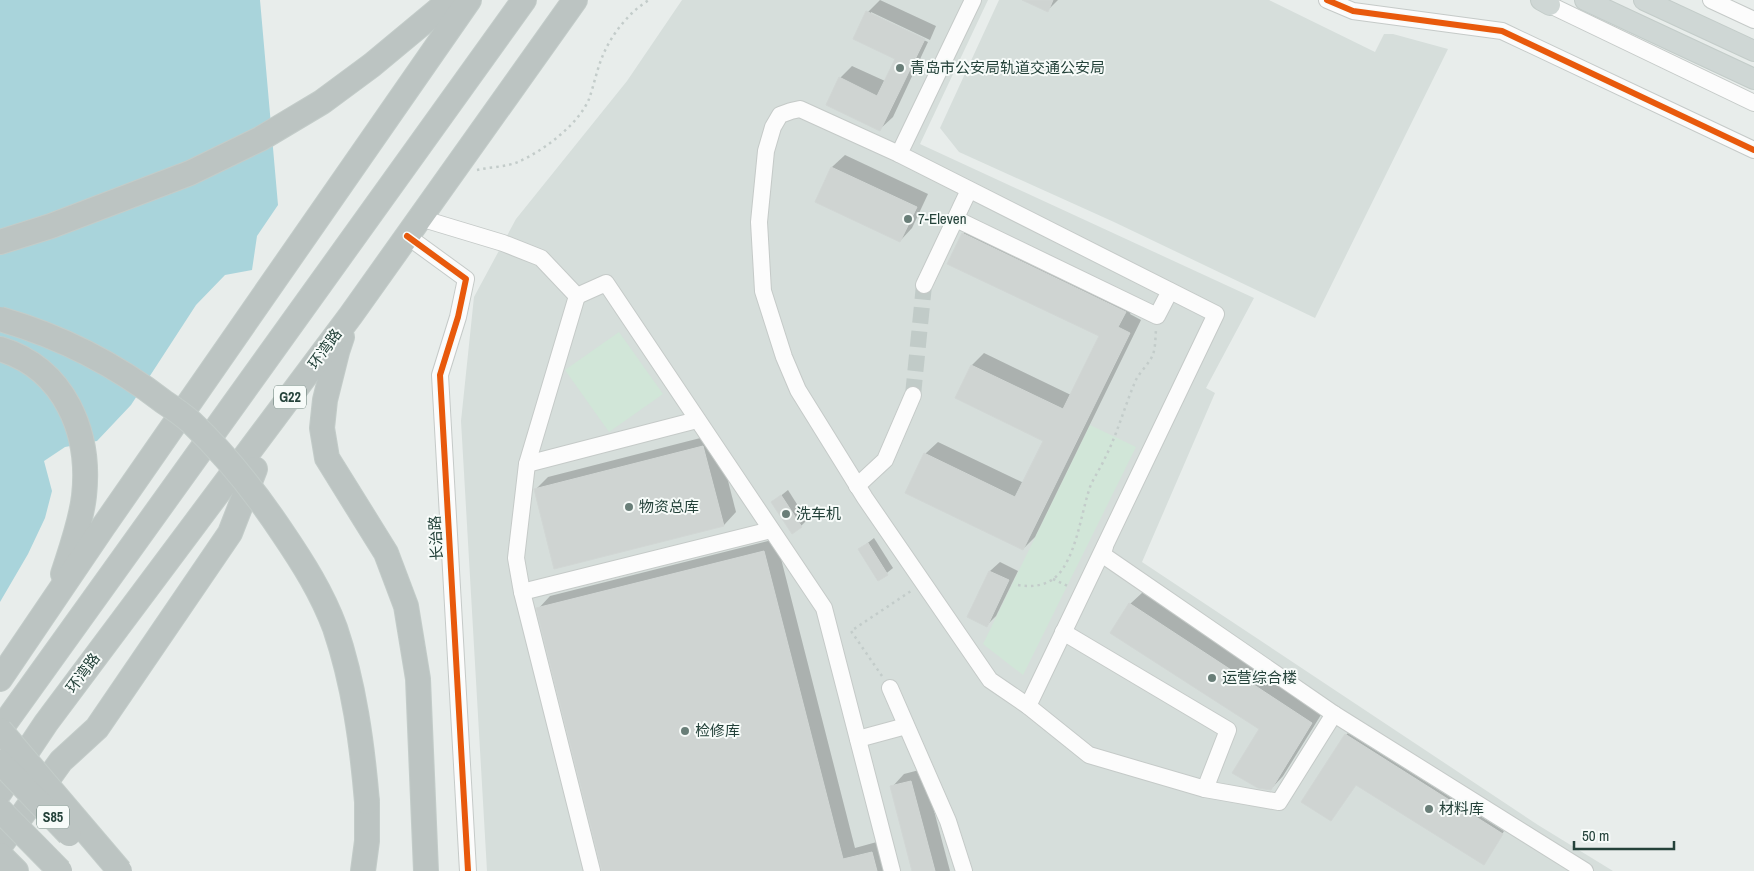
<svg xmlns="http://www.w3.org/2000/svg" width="1754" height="871" font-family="'Archivo Narrow','Noto Sans SC',sans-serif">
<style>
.built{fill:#d6dedb}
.green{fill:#d1e6d8}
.water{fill:#a9d4db}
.shadow{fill:#0003}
.building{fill:#cfd4d2;stroke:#d1d6d4}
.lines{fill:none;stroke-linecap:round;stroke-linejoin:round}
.minor-tunnel{stroke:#c1cbc8;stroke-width:16;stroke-dasharray:16 8;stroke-linecap:butt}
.minor-casing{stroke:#c5cac8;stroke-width:18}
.major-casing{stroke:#c3ccc9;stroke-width:22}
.highway-casing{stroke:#c3ccc9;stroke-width:26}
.path{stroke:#c3ccca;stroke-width:2.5;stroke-dasharray:2.5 4;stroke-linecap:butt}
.minor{stroke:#fcfcfc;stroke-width:16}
.major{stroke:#cfd7d5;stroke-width:20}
.highway{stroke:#bcc4c2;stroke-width:24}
.highway-bridge-casing{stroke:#c3ccc9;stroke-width:26;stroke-linecap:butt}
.highway-bridge{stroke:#bcc4c2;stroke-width:24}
.cycleway-casing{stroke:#f7fbf9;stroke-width:9}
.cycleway{stroke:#e8590c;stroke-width:6}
.poi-dot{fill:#697e78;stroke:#f7fbf9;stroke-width:2}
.labels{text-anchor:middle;stroke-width:4;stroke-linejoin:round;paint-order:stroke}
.shield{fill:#f7fbf9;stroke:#637a73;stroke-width:1}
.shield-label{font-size:14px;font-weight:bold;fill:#24423a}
.poi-label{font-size:15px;fill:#24423a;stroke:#f7fbf9;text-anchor:start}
.street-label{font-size:15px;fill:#24423a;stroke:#f7fbf9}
</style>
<rect width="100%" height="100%" fill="#e8edeb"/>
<!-- built -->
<g class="built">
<path d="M682 0H988L920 144 1254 298 1206 388 1215 393 1142 562 1538 825 1613 871H487L461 421 474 297 516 219 627 81Z"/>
<path d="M999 0H1269L1375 52 1384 34H1393L1448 49 1315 318 1114 222 959 152 940 128Z"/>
</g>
<!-- green -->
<g class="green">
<path d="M619 332 663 394 609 432 565 370Z"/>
<path d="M1090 425 1136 447 1023 675 983 644Z"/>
</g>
<!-- water -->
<path class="water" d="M0 0H260L278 205 257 236 252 270 225 275 196 305 131 405 97 441 65 447 44 461 52 491 45 518 28 554 0 602Z"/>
<!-- shadow -->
<g class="shadow">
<path d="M880 0 936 26 930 40 871 12V15L928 42 893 117 880 129 840 78 852 66 885 81 896 58 868 12Z"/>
<path d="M1025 0H1058L1048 10Z"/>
<path d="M845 155 928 194 912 228 900 241 816 201 832 167Z"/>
<path d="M976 221 1137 299 1130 314 1141 320 1035 537 1023 549 925 454 938 442 1024 483 1044 440 956 398 972 365 984 353 1071 395 1100 336 963 234Z"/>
<path d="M716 434 736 512 724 525 555 567 536 489 548 477Z"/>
<path d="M788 490 807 520 801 526 773 502Z"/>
<path d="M874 538 893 568 878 580 859 550Z"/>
<path d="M776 539 855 848 884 840 892 871H603L538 609 550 596Z"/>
<path d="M1000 562 1018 571 996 616 987 625 969 616 990 571Z"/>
<path d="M1143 592 1324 710 1283 776 1271 789 1261 728 1130 604Z"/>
<path d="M1348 733 1504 831 1486 861 1346 735Z"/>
<path d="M923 769 950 871H914L892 787 904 774Z"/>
</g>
<!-- building -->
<g class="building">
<path d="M1022 0H1053L1048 12Z"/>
<path d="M866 11 925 39 880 131 826 105 839 77 877 96 895 59 853 39Z"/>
<path d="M831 167 917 207 900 242 815 202Z"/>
<path d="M962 233 1126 312 1118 327 1130 333 1023 550 905 493 924 453 1015 497 1043 441 955 398 971 365 1063 409 1099 336 947 264Z"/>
<path d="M703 446 724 526 554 569 534 489Z"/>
<path d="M781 495 802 527 792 534 771 502Z"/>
<path d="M868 543 888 575 878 581 858 549Z"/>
<path d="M764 551 843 859 872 852 877 871H602L536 608Z"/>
<path d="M989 571 1009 580 987 627 967 617Z"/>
<path d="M1129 603 1312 723 1271 790 1258 788 1232 773 1259 729 1110 633Z"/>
<path d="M1345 734 1503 834 1484 865 1356 785 1331 821 1301 802Z"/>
<path d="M911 781 935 871H912L890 786Z"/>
</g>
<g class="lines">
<!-- minor-tunnel -->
<path class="minor-tunnel" d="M913 395 924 285"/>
<!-- minor casing -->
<g class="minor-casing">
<g id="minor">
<path d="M973 0 899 154 1216 314 1028 706"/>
<path d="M1327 0 1353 11 1502 31 1754 150"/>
<path d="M1711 0 1754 20"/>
<path d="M1550 5 1754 103"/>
<path d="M899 154 800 109 791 111 780 115 773 127 766 151 759 222 763 291 784 357 798 390 865 498 990 680 1028 706 1089 755 1205 789"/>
<path d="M420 218 503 243 541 258 577 296 606 283 824 608 892 871"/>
<path d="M956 219 1157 316 1170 291"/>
<path d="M407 236 466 279 458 317 440 375 468 871"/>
<path d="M924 285 969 190"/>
<path d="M577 296 527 464 516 558 522 592 592 871"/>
<path d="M527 464 697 420"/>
<path d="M857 486 885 460 913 395"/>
<path d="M1105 546 1103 555 1334 714 1585 871"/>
<path d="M522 592 771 530"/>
<path d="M1063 632 1228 730 1205 789 1279 802 1334 714"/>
<path d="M890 688 948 821 964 871"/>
<path d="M858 739 906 726"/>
</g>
</g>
<!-- major casing -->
<g class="major-casing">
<g id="major">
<path d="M1541 0 1550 5"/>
<path d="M1585 0 1754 79"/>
<path d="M1644 0 1754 51"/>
</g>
</g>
<!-- highway casing -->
<g class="highway-casing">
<g id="highway">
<path d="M0 242 51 226 190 173 260 139 322 102 372 65 437 11 449 0"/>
<path d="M342 337 337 352 325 400 322 428 327 458 386 553 406 606 418 679 426 871"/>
<path d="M0 349C65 369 91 433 84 496 81 522 71 549 63 574"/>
<path d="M0 679 103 527 469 0"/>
<path d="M0 730 524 0"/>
<path d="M0 792 46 723 351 315 575 0"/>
<path d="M0 846 61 761 97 728 230 533 255 469"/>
<path d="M0 855 16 871"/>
<path d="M363 871 367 841V802"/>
</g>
</g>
<!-- path -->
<g class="path">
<path d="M477 170C490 167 506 167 518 162 543 151 578 125 589 99 594 85 597 69 603 55 612 34 629 12 649 0"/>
<path d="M1053 579 1070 587"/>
<path d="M1018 585C1035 588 1051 585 1062 570 1078 546 1081 514 1090 487 1094 477 1100 469 1104 460 1117 435 1124 408 1135 382 1138 374 1146 367 1150 360 1156 352 1155 340 1156 330"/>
<path d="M882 676 851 631 911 591"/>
</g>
<!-- minor -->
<use href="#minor" class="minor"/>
<!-- major -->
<use href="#major" class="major"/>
<!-- highway -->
<use href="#highway" class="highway"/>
<!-- highway-bridge casing -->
<g class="highway-bridge-casing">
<g id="highway-bridge">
<path d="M0 319C59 336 115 364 164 402 173 408 183 415 191 422 226 455 256 493 282 532 303 563 322 593 335 628 354 684 362 743 367 802"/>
<path d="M0 730 120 871"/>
<path d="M0 762 69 834"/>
<path d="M0 810 60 871"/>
</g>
</g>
<!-- highway-bridge -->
<use href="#highway-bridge" class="highway-bridge"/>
<!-- cycleway casing -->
<g class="cycleway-casing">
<g id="cycleway">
<path d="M1327 0 1353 11 1502 31 1754 150"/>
<path d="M407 236 466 279 458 317 440 375 468 871"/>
</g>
</g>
<!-- cycleway -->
<use href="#cycleway" class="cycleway"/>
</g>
<!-- markers -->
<g class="poi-dot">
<circle cx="900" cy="68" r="5"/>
<circle cx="908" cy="219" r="5"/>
<circle cx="629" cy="507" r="5"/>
<circle cx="786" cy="514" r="5"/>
<circle cx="1212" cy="678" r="5"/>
<circle cx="685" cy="731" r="5"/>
<circle cx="1429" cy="809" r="5"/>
</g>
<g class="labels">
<!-- shield labels -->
<g class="shield">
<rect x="274" y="385.5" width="32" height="23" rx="4"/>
<rect x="37" y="805.5" width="32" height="23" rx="4"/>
</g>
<g class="shield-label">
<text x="290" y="402">G22</text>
<text x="53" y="822">S85</text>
</g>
<!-- poi labels -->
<g class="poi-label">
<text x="910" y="73">青岛市公安局轨道交通公安局</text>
<text x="918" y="224">7-Eleven</text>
<text x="639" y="512">物资总库</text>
<text x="796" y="519">洗车机</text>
<text x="1222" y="683">运营综合楼</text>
<text x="695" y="736">检修库</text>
<text x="1439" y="814">材料库</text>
</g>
<!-- street labels -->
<g class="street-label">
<text transform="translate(325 349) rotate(-54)" y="5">环湾路</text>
<text transform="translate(436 538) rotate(-93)" y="5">长治路</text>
<text transform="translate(83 673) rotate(-53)" y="5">环湾路</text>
</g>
</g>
<!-- scale -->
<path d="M1574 841v8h100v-8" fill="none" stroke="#24423a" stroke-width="2.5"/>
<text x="1582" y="841" font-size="15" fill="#24423a" stroke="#f7fbf9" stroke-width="4" paint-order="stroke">50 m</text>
</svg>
